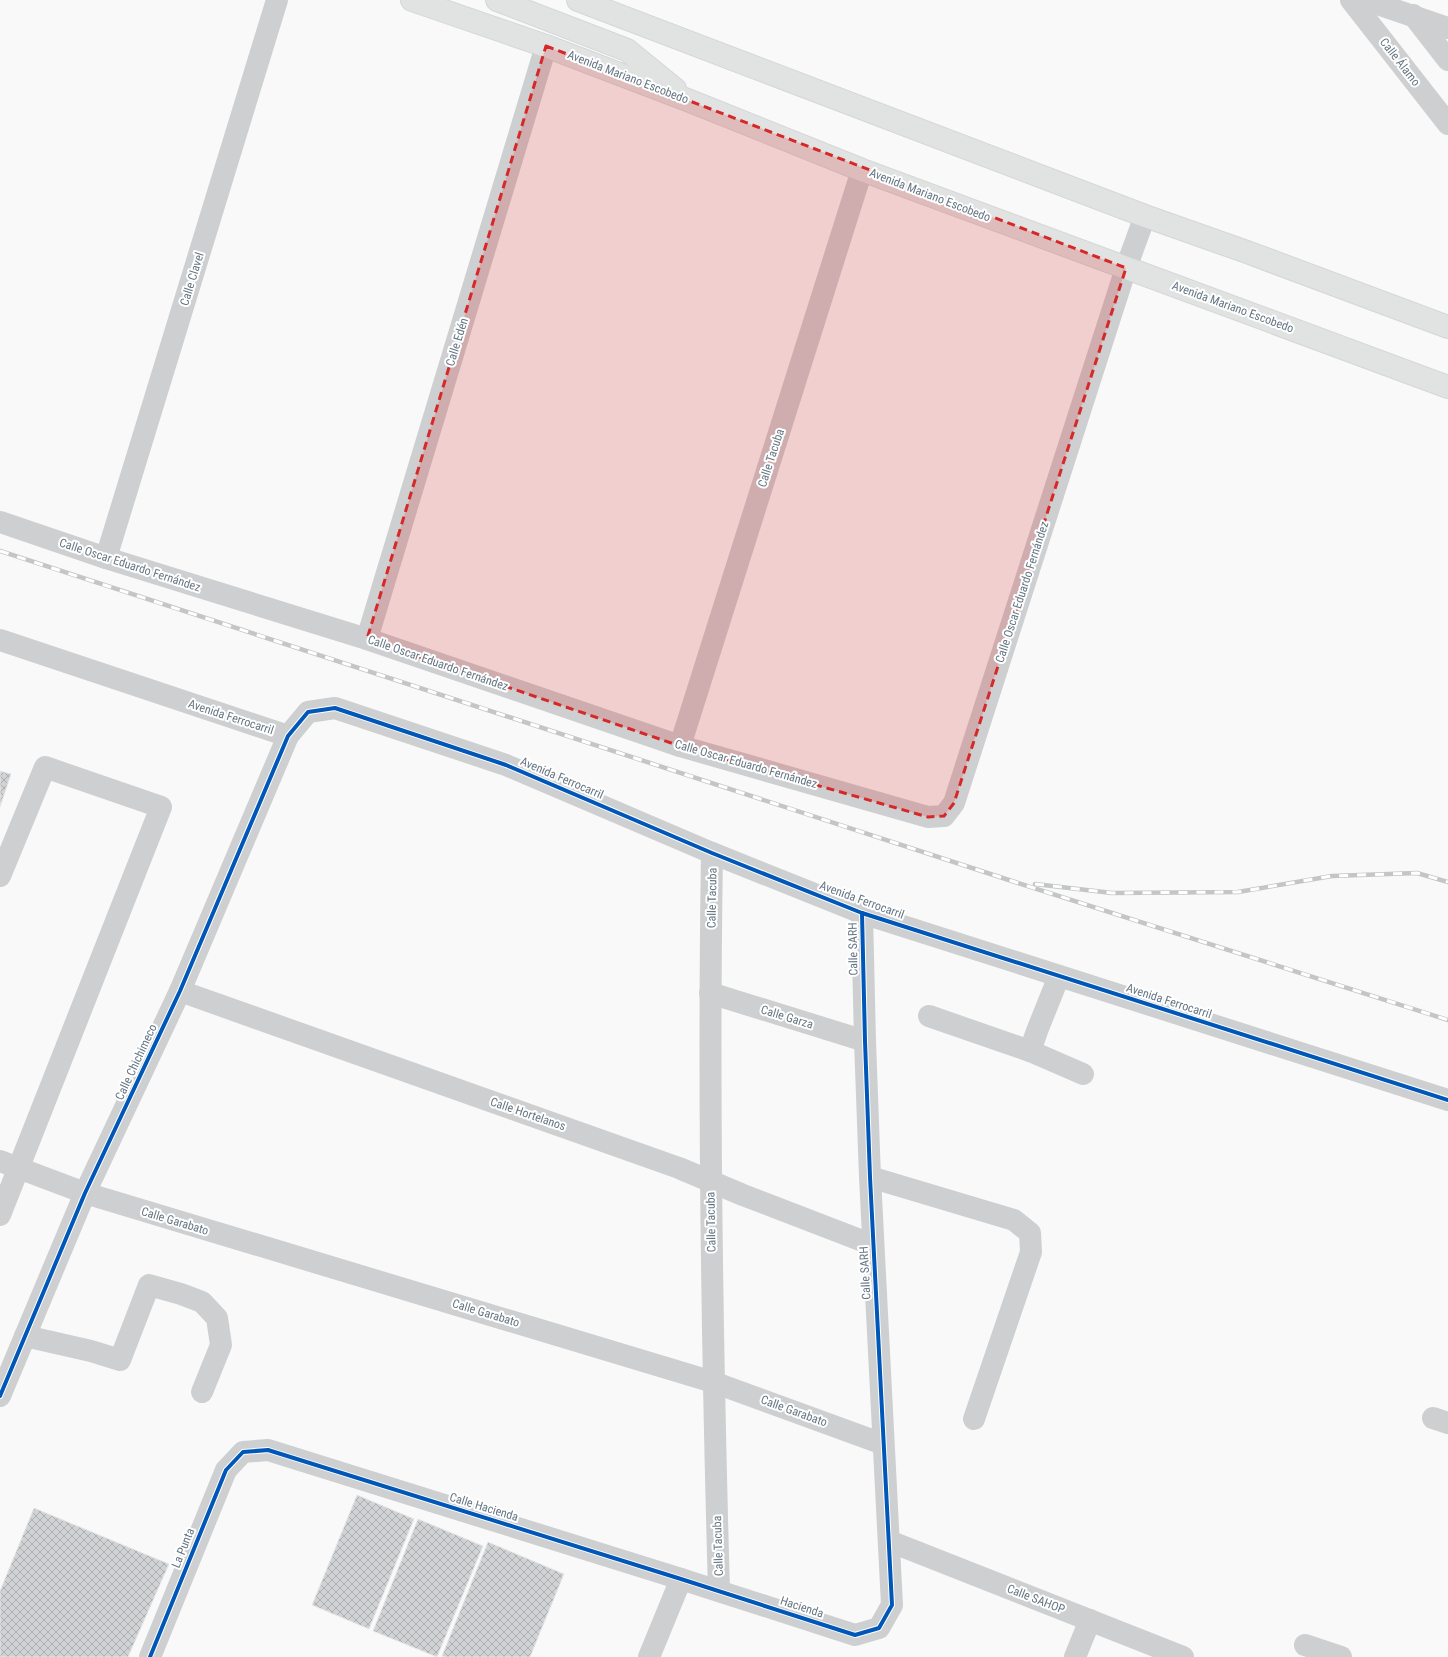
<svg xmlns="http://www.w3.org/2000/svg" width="1448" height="1657" font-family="'Roboto Condensed',sans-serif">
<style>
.building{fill:url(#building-cross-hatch);stroke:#e8e8e8}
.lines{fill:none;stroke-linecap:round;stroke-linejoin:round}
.major-casing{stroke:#d5d6d7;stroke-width:24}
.minor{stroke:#cecfd0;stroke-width:22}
.major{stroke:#e1e2e2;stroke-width:22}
.rail-casing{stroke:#c3c5c6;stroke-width:4.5}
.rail{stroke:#fff;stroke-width:3;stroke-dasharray:9;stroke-linecap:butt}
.cycleway-casing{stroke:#fff;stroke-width:6}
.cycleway{stroke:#0057b8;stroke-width:4}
.marked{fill:#d62828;fill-opacity:0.2;stroke:#d62828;stroke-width:3;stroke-dasharray:8 5;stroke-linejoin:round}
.labels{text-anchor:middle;stroke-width:4;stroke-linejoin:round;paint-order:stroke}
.street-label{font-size:12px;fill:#657683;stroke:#fff}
</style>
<defs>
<pattern id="building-cross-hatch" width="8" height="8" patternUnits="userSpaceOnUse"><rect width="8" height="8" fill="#d0d2d3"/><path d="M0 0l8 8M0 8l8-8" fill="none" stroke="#acafb1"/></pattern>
</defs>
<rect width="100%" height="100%" fill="#f9f9f9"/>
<!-- building -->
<g class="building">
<path d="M0 771 11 774 0 807Z"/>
<path d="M357 1495 414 1519 369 1629 312 1605Z"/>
<path d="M34 1508 169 1564 128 1657H0V1591Z"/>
<path d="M418 1519 483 1546 437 1657 373 1631Z"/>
<path d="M488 1542 564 1574 530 1657H444L442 1656Z"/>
</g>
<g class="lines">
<!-- major casing -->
<g class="major-casing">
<g id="major">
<path d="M412 0 546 46 690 101 862 170 1448 387"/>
<path d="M497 0 627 50 675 89"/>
<path d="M578 0 1145 216 1247 252 1448 327"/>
</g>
</g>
<!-- minor -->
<g class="minor">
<path d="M1351 0 1448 124"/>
<path d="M1366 0 1448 28"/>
<path d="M1413 15 1448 60"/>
<path d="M0 522 106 558 367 639 680 746 928 817 944 816 954 803 1126 268 1145 216"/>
<path d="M106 558 277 0"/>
<path d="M367 639 546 46"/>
<path d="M0 640 288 736"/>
<path d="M680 746 862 170"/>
<path d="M712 853C708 1099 712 1345 719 1591"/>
<path d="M0 876 45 767 161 807 0 1215"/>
<path d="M1059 976 1037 1031 1030 1051 1083 1074"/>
<path d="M180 991 679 1168 743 1195 873 1245"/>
<path d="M710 993 865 1041"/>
<path d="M929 1016 1030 1051"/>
<path d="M0 1161 85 1193 713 1382 883 1444"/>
<path d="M870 1177 1014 1220 1030 1233 1031 1252 974 1419"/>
<path d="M25 1336 91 1351 120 1360 149 1285 181 1294 202 1302 217 1318 221 1345 202 1392"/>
<path d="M0 1396 85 1193 180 991 288 736 308 712 335 708 506 765 712 853 862 913 1448 1100"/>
<path d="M1433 1418 1448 1423"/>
<path d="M889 1541 1183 1657"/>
<path d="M1305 1645 1341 1657"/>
<path d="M150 1657 226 1470 243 1452 268 1450 681 1579 855 1635 879 1628 892 1605 870 1177 865 1041 862 913"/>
<path d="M649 1657 681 1579"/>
<path d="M1075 1657 1090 1620"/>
</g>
<!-- major -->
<use href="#major" class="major"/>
<!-- rail casing -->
<g class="rail-casing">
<g id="rail">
<path d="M0 551 1015 882 1448 1020"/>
<path d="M1035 884 1112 893 1238 892 1332 876 1417 873 1448 882"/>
</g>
</g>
<!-- rail -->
<use href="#rail" class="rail"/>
<!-- cycleway casing -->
<g class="cycleway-casing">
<g id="cycleway">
<path d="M0 1396 85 1193 180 991 288 736 308 712 335 708 506 765 712 853 862 913 1448 1100"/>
<path d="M150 1657 226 1470 243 1452 268 1450 681 1579 855 1635 879 1628 892 1605 870 1177 865 1041 862 913"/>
</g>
</g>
<!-- cycleway -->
<use href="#cycleway" class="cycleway"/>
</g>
<!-- marked area -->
<path class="marked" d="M546 46 1126 268 954 803 944 816 928 817 680 746 367 639Z"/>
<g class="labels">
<!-- street labels -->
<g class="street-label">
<text transform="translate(1400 62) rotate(52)" y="4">Calle Álamo</text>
<text transform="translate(628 77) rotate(21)" y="4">Avenida Mariano Escobedo</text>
<text transform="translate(930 195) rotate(21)" y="4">Avenida Mariano Escobedo</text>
<text transform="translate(192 279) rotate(-73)" y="4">Calle Clavel</text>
<text transform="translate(1233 307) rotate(20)" y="4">Avenida Mariano Escobedo</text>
<text transform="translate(457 342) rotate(-73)" y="4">Calle Edén</text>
<text transform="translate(771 458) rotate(-72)" y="4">Calle Tacuba</text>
<text transform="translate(130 565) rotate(18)" y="4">Calle Oscar Eduardo Fernández</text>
<text transform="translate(1022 592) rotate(-72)" y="4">Calle Oscar Eduardo Fernández</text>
<text transform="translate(438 663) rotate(19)" y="4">Calle Oscar Eduardo Fernández</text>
<text transform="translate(231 717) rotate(18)" y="4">Avenida Ferrocarril</text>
<text transform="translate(746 764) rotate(16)" y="4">Calle Oscar Eduardo Fernández</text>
<text transform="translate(562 778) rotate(23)" y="4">Avenida Ferrocarril</text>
<text transform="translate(712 898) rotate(-89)" y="4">Calle Tacuba</text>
<text transform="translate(862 900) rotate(20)" y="4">Avenida Ferrocarril</text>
<text transform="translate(853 949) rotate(-91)" y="4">Calle SARH</text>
<text transform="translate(1169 1001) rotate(18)" y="4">Avenida Ferrocarril</text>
<text transform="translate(787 1017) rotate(17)" y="4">Calle Garza</text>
<text transform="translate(136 1062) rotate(-65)" y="4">Calle Chichimeco</text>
<text transform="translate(528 1114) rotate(19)" y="4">Calle Hortelanos</text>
<text transform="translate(175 1221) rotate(17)" y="4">Calle Garabato</text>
<text transform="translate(711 1222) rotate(-91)" y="4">Calle Tacuba</text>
<text transform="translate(865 1273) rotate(-93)" y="4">Calle SARH</text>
<text transform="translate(486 1313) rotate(17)" y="4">Calle Garabato</text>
<text transform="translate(794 1411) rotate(20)" y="4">Calle Garabato</text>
<text transform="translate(484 1507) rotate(17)" y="4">Calle Hacienda</text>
<text transform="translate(718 1546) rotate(-92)" y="4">Calle Tacuba</text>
<text transform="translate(183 1548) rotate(-68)" y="4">La Punta</text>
<text transform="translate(1036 1599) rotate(21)" y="4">Calle SAHOP</text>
<text transform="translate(802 1607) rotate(18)" y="4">Hacienda</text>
</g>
</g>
</svg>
